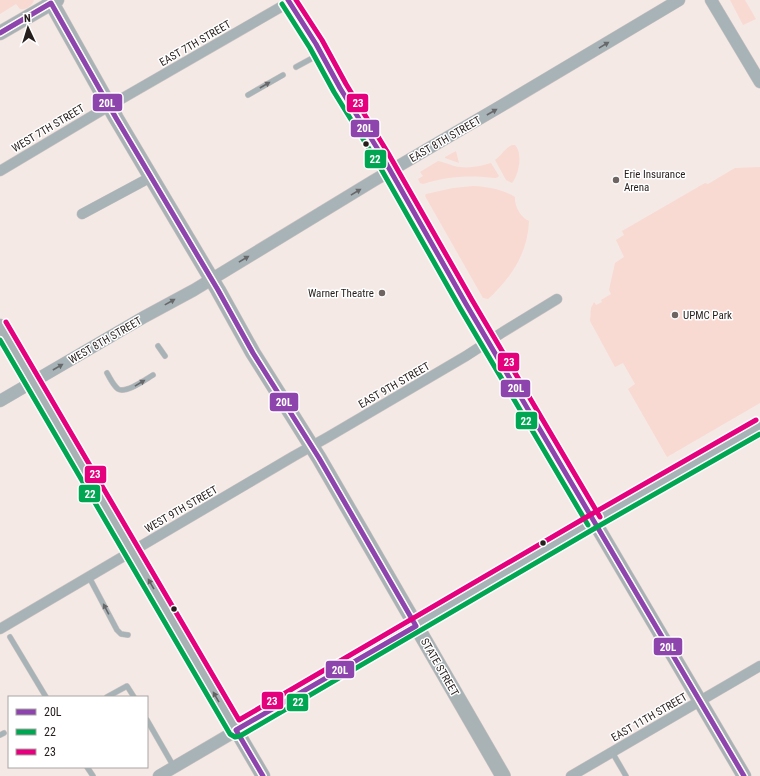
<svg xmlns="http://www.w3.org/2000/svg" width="760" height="776" font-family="'Roboto Condensed',sans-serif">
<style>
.green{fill:#f8dad2}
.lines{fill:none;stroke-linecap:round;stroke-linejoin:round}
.service-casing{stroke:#cec5c3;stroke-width:6}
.minor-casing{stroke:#cec5c3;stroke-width:11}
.tertiary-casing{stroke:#cec5c3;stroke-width:13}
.secondary-casing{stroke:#cec5c3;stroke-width:15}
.primary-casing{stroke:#cec5c3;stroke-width:16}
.service{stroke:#a8b3b7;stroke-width:5}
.minor{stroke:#a8b3b7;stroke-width:10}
.tertiary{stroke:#a8b3b7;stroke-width:12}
.secondary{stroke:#a8b2b5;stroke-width:14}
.primary{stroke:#a9b3b6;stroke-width:15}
.bus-1-casing{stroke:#fff;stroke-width:8}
.bus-2-casing{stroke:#fff;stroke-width:8}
.bus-3-casing{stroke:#fff;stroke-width:8}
.bus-1{stroke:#8e44ad;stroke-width:5}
.bus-2{stroke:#00a651;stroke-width:5}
.bus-3{stroke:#e5007d;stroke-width:5}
.oneway{fill:#67686a}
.oneway2{fill:#606161}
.bus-dot{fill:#261e1c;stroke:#fff;stroke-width:1.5}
.poi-dot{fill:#6e6563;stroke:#fff;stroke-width:1.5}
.labels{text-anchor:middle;stroke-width:3;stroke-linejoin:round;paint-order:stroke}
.street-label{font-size:11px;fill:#261e1c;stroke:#fff}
.poi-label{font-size:11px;fill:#261e1c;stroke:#fff;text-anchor:start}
.line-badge{stroke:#fff;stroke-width:1.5}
.badge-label{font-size:11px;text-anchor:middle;font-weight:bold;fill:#fff}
</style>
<rect width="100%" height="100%" fill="#f5e9e6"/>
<!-- green -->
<g class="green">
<path d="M0 0H34C32 6 26 10 20 9L16 4 0 14Z"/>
<path d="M730 0H745L756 19 743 25Z"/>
<path d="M512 145H515C523 153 519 175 512 183L506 180 495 160C501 156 505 148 512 145Z"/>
<path d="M456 151 459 163 445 158V157Z"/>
<path d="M438 161C444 162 448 164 454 166 467 169 478 167 491 163L499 176 498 177 496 178C471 175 447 176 423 184L420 183 418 179 423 176 420 172Z"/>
<path d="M760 167V403L667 457 628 389 635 384 623 363 615 367 590 321 591 308 594 302 596 305 602 302 601 300 611 294 609 290 615 263 624 257 616 240 624 235 622 231 705 183 708 184 735 168Z"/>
<path d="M473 186C488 187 502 189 515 197 514 206 521 218 529 221 528 247 517 269 499 288 495 292 492 296 488 299L483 298 425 196 426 194 453 188Z"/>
</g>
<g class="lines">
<!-- service casing -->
<g class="service-casing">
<g id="service">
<path d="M296 67 320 54"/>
<path d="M248 95 283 75"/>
<path d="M158 346 165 356"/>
<path d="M107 373C110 378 113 385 118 389 126 394 146 379 153 375"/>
<path d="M89 577 117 630 121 634 128 635"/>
<path d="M10 637 46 697"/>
<path d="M107 697 127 686 134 697"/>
<path d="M147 720 174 767"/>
<path d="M0 735 4 733"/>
<path d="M612 752 626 776"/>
<path d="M87 767 93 776"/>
</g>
</g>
<!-- minor casing -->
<g class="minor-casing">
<g id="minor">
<path d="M0 171 109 106 293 0"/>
<path d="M82 214 151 177"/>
<path d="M0 629 294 456 328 437 466 356 503 332 557 299"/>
<path d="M571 776 760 666"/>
</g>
</g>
<!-- tertiary casing -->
<g class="tertiary-casing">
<g id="tertiary">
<path d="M711 0 760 82"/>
<path d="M0 401 144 317 194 290 373 181 501 106 679 0"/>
<path d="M159 776 594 521 681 472 760 426"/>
</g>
</g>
<!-- secondary casing -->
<g class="secondary-casing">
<g id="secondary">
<path d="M288 0 316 44 340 88 382 156 466 304 744 776"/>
<path d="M0 33 57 0"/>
<path d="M0 326 263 776"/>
</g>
</g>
<!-- primary casing -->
<g class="primary-casing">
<path id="primary" d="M50 0 116 118 218 290 253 353 319 458 503 776"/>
</g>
<!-- service -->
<use href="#service" class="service"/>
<!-- minor -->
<use href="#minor" class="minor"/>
<!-- tertiary -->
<use href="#tertiary" class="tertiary"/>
<!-- secondary -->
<use href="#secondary" class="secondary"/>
<!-- primary -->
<use href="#primary" class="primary"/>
<!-- bus-1 casing -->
<g class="bus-1-casing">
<g id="bus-1">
<path d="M288 0 316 44 340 88 382 156 466 304 744 776"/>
<path d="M0 33 51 3 116 118 218 290 253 353 319 458 416 626 236 730 263 776"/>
</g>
</g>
<!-- bus-2 casing -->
<g class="bus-2-casing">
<g id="bus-2">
<path d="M282 4 310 48 334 92 376 160 460 308 588 525"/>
<path d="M0 340 230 734 235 737 240 736 597 527 760 434"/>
</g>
</g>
<!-- bus-3 casing -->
<g class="bus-3-casing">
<g id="bus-3">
<path d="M296 0 322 40 346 84 388 153 472 300 600 517"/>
<path d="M6 322 239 720 590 515 756 420"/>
</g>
</g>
<!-- bus-1 -->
<use href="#bus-1" class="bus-1"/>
<!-- bus-2 -->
<use href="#bus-2" class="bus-2"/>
<!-- bus-3 -->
<use href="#bus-3" class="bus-3"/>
</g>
<!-- one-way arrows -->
<defs><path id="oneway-solid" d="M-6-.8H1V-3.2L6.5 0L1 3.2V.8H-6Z"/></defs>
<g class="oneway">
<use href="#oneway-solid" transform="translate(604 45) rotate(-31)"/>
<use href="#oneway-solid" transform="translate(265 85) rotate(-30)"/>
<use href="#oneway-solid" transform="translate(492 112) rotate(-30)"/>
<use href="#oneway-solid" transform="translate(356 192) rotate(-31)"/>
<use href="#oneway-solid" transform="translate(244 259) rotate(-31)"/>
<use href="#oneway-solid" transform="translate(170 302) rotate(-29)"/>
<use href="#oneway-solid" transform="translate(58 367) rotate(-30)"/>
<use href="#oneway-solid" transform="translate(140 383) rotate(-31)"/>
<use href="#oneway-solid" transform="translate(106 609) rotate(-118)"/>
</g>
<g class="oneway2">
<use href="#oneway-solid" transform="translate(151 584) rotate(-120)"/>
<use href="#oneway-solid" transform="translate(216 697) rotate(-120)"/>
</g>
<!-- markers -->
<g class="bus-dot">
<circle cx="366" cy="144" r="3.5"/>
<circle cx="543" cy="543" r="3.5"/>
<circle cx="174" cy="609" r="3.5"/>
</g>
<g class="poi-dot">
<circle cx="616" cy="180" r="4"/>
<circle cx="382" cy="293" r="4"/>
<circle cx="675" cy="315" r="4"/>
</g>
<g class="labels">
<!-- street labels -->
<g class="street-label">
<text transform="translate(195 43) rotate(-30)" y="4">EAST 7TH STREET</text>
<text transform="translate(48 128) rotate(-31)" y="4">WEST 7TH STREET</text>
<text transform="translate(445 139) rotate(-30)" y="4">EAST 8TH STREET</text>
<text transform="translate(105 340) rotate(-30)" y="4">WEST 8TH STREET</text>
<text transform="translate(394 385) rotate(-30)" y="4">EAST 9TH STREET</text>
<text transform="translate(181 509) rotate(-30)" y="4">WEST 9TH STREET</text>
<text transform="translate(440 667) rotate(60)" y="4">STATE STREET</text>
<text transform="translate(649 717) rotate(-30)" y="4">EAST 11TH STREET</text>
</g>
<!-- poi labels -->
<g class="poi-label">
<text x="624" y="178">Erie Insurance<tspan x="624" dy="13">Arena</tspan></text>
<text x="374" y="297" text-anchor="end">Warner Theatre</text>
<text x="683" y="319">UPMC Park</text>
</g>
</g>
<g class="line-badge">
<rect x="92" y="93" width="31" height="19" rx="4" fill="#8e44ad"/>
<rect x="346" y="93" width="23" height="20" rx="4" fill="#e5007d"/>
<rect x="350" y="119" width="30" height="19" rx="4" fill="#8e44ad"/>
<rect x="364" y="149" width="23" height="20" rx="4" fill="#00a651"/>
<rect x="497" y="352" width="23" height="20" rx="4" fill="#e5007d"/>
<rect x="500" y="379" width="31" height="19" rx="4" fill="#8e44ad"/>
<rect x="269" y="392" width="30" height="20" rx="4" fill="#8e44ad"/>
<rect x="515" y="411" width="23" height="19" rx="4" fill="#00a651"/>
<rect x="84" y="465" width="23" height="19" rx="4" fill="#e5007d"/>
<rect x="78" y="484" width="23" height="19" rx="4" fill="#00a651"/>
<rect x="653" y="637" width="30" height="19" rx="4" fill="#8e44ad"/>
<rect x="325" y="660" width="30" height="19" rx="4" fill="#8e44ad"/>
<rect x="261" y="691" width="23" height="19" rx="4" fill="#e5007d"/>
<rect x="286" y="693" width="23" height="19" rx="4" fill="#00a651"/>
</g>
<g class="badge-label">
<text x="107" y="107">20L</text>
<text x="358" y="107">23</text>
<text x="365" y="132">20L</text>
<text x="375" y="163">22</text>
<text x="509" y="366">23</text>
<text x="516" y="392">20L</text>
<text x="284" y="406">20L</text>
<text x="526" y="425">22</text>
<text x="95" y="478">23</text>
<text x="90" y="498">22</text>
<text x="668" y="651">20L</text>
<text x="340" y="674">20L</text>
<text x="272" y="705">23</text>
<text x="298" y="706">22</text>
</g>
<!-- legend -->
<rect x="8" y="696" width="140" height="72" fill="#ffffff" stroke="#a8a5a4"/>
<rect x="16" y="709" width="20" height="6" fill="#8e44ad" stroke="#a8a5a4"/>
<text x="44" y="716" font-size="12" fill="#261e1c">20L</text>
<rect x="16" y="729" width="20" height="6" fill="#00a651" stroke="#a8a5a4"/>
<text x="44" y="736" font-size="12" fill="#261e1c">22</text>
<rect x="16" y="749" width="20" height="6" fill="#e5007d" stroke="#a8a5a4"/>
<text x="44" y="756" font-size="12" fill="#261e1c">23</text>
<!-- north arrow -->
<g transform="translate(28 28) rotate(356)" stroke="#ffffff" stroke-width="3" paint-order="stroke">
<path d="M0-3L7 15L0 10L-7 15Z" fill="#261e1c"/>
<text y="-6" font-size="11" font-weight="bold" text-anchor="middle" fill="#261e1c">N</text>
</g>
</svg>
